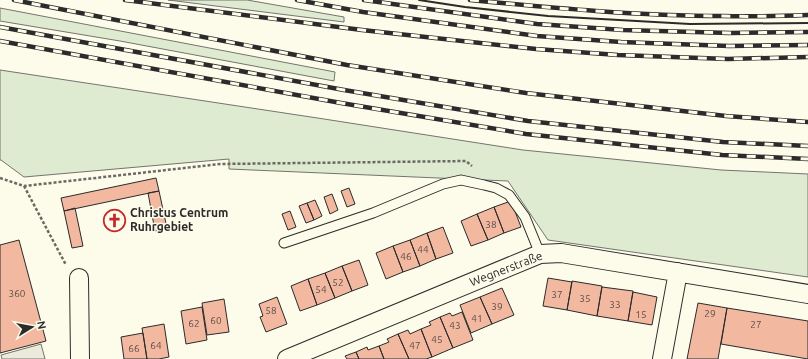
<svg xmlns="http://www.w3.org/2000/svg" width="808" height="359" font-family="Ubuntu,sans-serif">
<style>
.green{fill:#deebd1;stroke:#74746e}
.parking{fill:#eceadb;stroke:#74746e}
.building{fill:#f2b8a0;stroke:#2b2b2b}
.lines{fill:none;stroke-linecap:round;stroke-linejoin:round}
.service-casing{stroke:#2b2b2b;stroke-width:11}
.minor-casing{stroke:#2b2b2b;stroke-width:20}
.path{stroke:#6a6964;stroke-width:2.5;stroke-dasharray:3 2;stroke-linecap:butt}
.service{stroke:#fdfbea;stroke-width:9}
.minor{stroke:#fdfbea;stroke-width:18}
.rail-casing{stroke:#2b2b2b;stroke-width:4.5}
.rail{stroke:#fdfbea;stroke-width:3;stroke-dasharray:9;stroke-linecap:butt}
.wall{stroke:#2b2b2b;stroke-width:2}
.labels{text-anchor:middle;stroke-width:3;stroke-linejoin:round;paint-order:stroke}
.number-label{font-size:10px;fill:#5d4e48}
.poi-label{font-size:12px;font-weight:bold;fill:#2b2b2b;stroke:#fdfbea;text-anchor:start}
.street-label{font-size:12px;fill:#2b2b2b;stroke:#fdfbea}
</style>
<rect width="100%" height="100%" fill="#fdfbea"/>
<path class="green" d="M168,0H247L344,17V22Z
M0,8L335,72L334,81L120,41L0,21Z
M0,70L324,119L523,150L721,170L808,174V277L548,240L508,181L229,169V159L24,177L1,160H0Z"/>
<path class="parking" d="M41,344L45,359H2L1,355Z"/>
<path class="building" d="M156,178L159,191L64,211L61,198Z
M349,188L355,204L347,207L341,191Z
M159,191L167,228L155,231L148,193Z
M332,194L338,210L330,214L324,197Z
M315,200L322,216L314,220L307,203Z
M511,201L521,227L504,233L494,207Z
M307,203L314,220L306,223L299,206Z
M494,207L504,233L488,240L477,214Z
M75,208L83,246L72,248L64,211Z
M290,211L296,227L288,230L282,214Z
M477,214L488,240L471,246L461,221Z
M443,227L453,253L436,259L427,233Z
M427,233L436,259L420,266L410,240Z
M19,240L46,341L0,353V245Z
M410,240L420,266L403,272L393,246Z
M393,246L403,272L386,279L376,253Z
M359,260L368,285L352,291L342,266Z
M342,266L352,291L335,298L325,273Z
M325,273L335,298L317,305L308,279Z
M548,278L572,282L567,310L543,306Z
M308,279L317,305L300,311L291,286Z
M572,281L602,286L597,316L567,310Z
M602,287L633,291L628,321L597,316Z
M502,288L514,315L492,324L480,297Z
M633,292L657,297L652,325L628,321Z
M277,297L287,324L266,332L260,317L263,316L259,304Z
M480,297L492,324L471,333L460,305Z
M224,299L229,332L207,335L202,303Z
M698,303L727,308L718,359H687Z
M202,307L207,340L186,344L181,311Z
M727,308L808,321V359L721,344Z
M462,312L473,340L453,348L440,317L450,313L452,316Z
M440,317L453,348L432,357L421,329L431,325L429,322Z
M164,324L169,357L159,359H147L142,328Z
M421,329L432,357L426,359H409L398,334L408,330L410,334Z
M143,333L147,359H124L121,337Z
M398,334L409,359H384L379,346L389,342L387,339Z
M379,346L384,359H359L356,352L367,347L368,350Z
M356,352L359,359H347L345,356Z"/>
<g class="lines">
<defs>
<path id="service" d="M284,243L373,213L443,184L461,180L484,185L496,188L509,195L525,217L540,254"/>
<path id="minor" d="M79,278L80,359
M287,359L540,254L561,253L808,294
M662,359L678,272"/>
</defs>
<use href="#service" class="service-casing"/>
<use href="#minor" class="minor-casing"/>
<path class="path" d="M0,178L24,186L220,164L466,161L472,166
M24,186L66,265"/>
<use href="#service" class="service"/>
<use href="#minor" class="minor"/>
<defs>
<path id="rail" d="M14,0L347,65L526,93L726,116L808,122
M125,0L362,30L536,49L618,55L728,59L808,57
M297,0L363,12L537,36L621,42L729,46L808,45
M364,0L537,24L623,30L730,33L808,32
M470,0C554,8 638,16 723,16C751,17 780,16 808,15
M0,27L344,90L528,121L723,142L808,146
M0,41L341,103L526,134L722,155L808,159"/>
</defs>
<use href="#rail" class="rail-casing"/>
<use href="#rail" class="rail"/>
<path class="wall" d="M419,0L465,7L548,16L690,24L808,23"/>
</g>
<defs>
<symbol id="church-ring" viewBox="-11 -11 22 22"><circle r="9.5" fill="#fdfbea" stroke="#c62828" stroke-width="1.5"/><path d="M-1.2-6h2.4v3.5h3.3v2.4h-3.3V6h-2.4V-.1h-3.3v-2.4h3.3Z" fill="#c62828"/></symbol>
</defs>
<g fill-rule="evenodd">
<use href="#church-ring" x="102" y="208" width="25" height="25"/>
</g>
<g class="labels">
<g class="number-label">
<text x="491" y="228">38</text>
<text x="423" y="253">44</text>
<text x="406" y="260">46</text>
<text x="338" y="286">52</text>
<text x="321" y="293">54</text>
<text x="17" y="297">360</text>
<text x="557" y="298">37</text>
<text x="585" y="302">35</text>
<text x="615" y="308">33</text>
<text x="497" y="310">39</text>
<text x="271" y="314">58</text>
<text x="710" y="317">29</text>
<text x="641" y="318">15</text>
<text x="477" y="322">41</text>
<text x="216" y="324">60</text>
<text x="194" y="327">62</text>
<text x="756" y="328">27</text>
<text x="455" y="329">43</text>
<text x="437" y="343">45</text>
<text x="156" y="349">64</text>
<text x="415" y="349">47</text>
<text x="134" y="352">66</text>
</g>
<g class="poi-label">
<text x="130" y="217">Christus Centrum<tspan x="130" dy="14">Ruhrgebiet</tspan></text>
</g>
<g class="street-label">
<text transform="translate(506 269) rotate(-21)" y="4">Wegnerstraße</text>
</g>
</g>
<g transform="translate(32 327) rotate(79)" stroke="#fdfbea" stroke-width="3" paint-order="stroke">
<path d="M0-3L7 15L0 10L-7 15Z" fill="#2b2b2b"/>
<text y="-6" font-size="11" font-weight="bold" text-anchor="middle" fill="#2b2b2b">N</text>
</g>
</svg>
